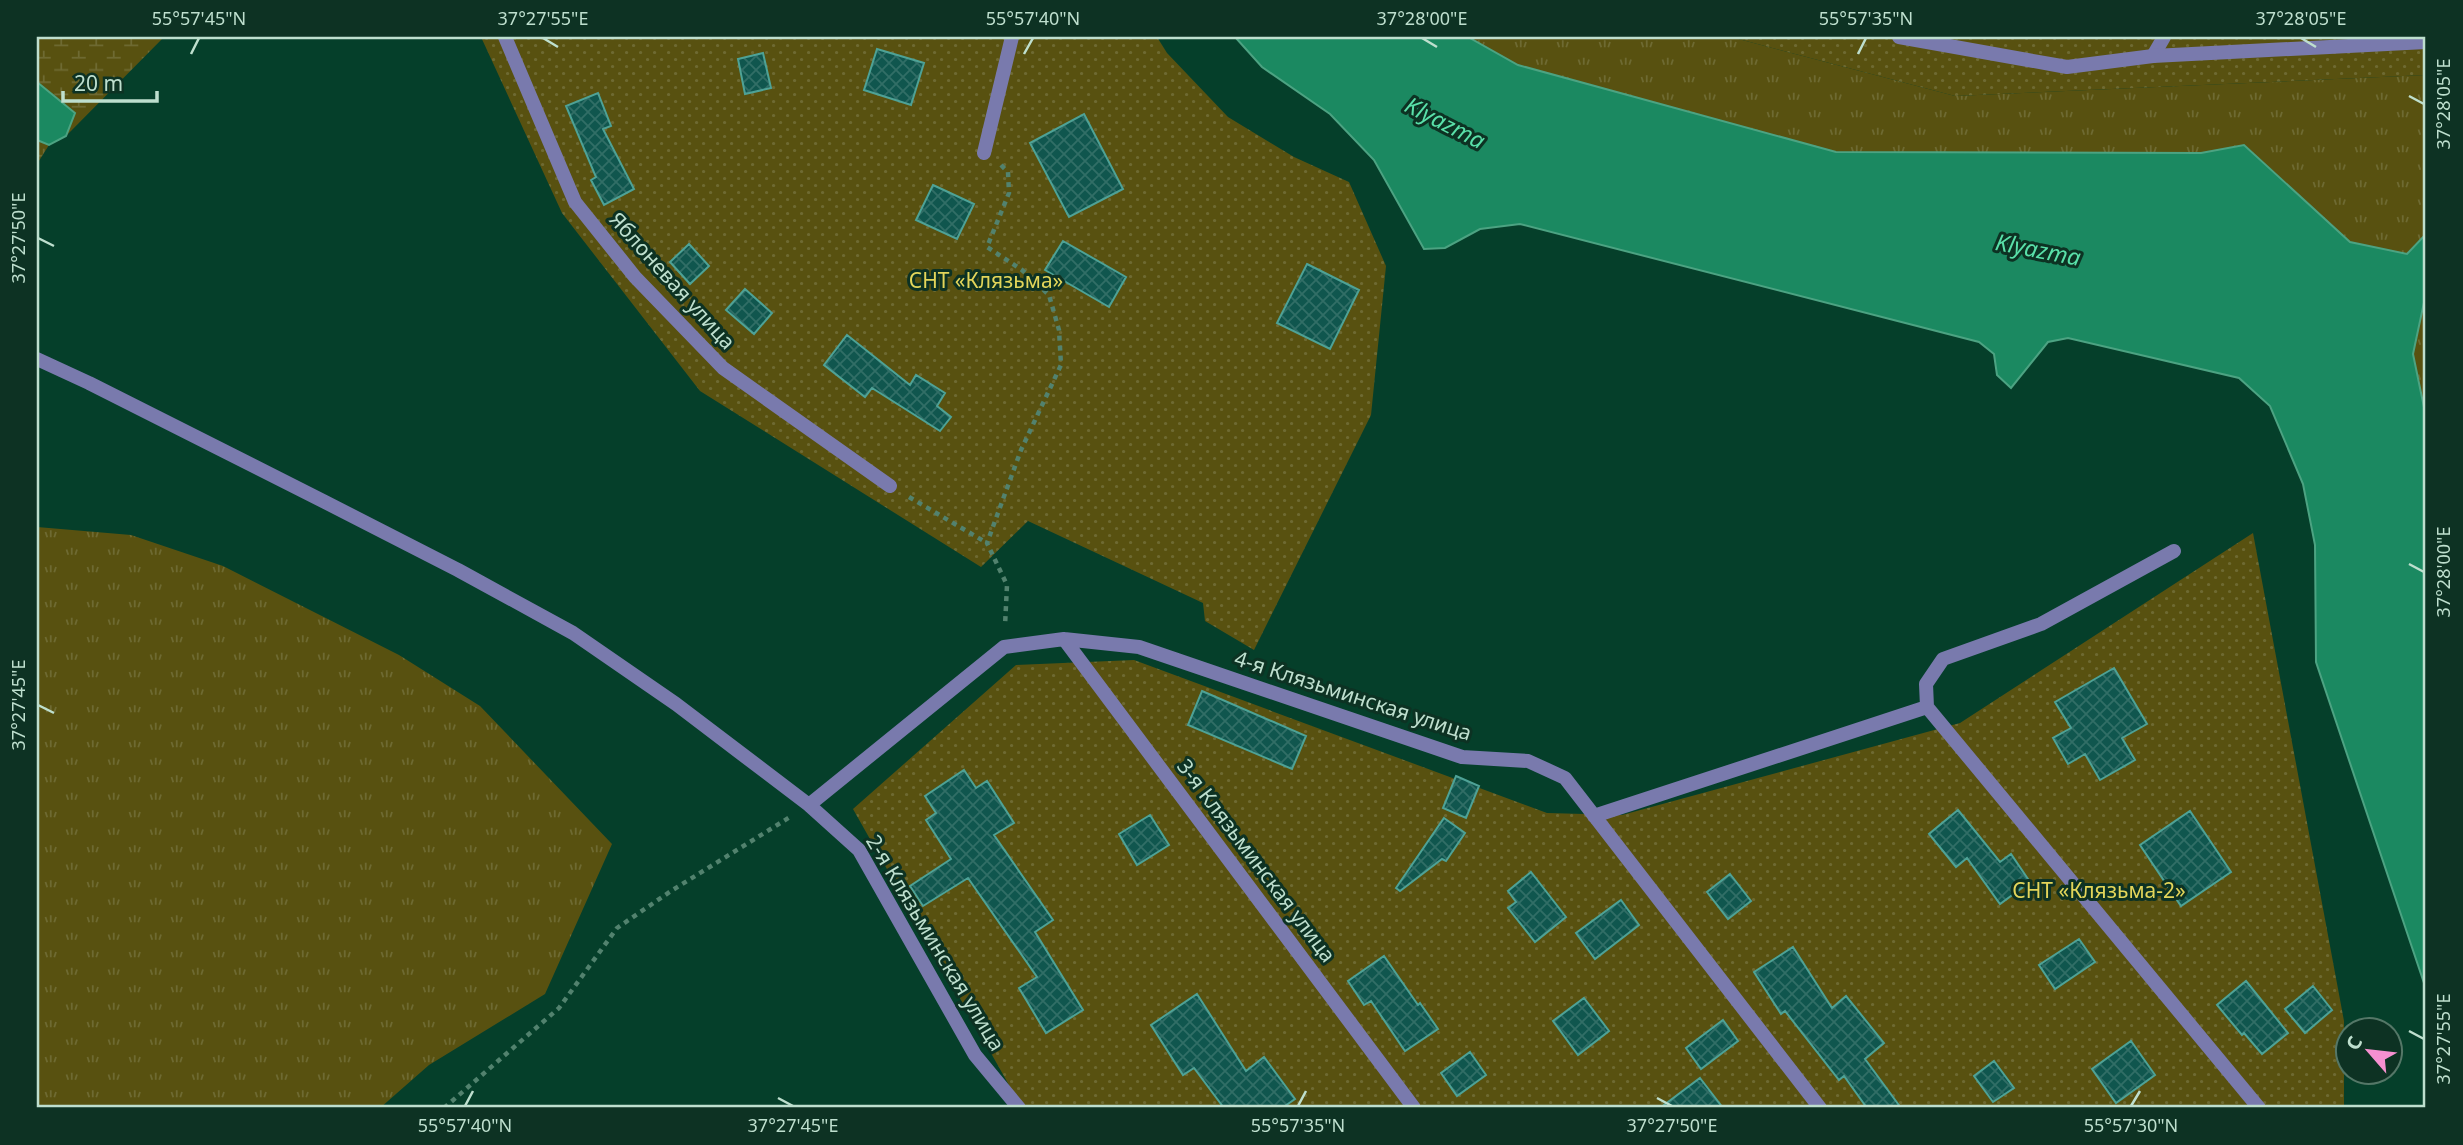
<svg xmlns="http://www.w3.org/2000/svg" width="2463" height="1145" font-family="'Noto Sans',sans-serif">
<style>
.grass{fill:url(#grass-tufts)}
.wetland{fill:url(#wetland-marsh)}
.garden{fill:url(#garden-dots)}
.water{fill:#1b8961;stroke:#4ca382;stroke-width:2}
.building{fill:url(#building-cross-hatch);stroke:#4ea296;stroke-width:2}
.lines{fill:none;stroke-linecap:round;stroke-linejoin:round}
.path{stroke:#52826e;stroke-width:4.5;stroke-dasharray:5 5;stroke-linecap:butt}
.service{stroke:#797aad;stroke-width:14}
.minor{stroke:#797aad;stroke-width:14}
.ticks{fill:none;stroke:#bedfce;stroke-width:2.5}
.labels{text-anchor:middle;stroke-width:6;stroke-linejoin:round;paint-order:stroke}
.street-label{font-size:21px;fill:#bedfce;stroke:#0d3223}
.park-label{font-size:21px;fill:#e3d55a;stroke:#0d3223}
.water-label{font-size:23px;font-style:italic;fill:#59e0a9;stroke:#0d3223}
.neatline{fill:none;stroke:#bedfce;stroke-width:2.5}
.ticks-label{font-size:18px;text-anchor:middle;fill:#bedfce}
</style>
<defs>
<pattern id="grass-tufts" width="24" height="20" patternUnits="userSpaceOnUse" patternTransform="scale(1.75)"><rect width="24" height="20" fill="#585110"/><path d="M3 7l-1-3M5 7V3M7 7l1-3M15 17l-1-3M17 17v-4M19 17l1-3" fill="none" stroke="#6e6a32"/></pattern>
<pattern id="wetland-marsh" width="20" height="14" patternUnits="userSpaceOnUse" patternTransform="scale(1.75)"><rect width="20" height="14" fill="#585110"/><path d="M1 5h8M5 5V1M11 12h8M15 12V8" fill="none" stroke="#6e6a32"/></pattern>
<pattern id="garden-dots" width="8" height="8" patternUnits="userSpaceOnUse" patternTransform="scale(1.75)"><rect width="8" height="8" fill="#585110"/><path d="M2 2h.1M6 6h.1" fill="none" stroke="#6e6a32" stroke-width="1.8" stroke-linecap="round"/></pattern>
<pattern id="building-cross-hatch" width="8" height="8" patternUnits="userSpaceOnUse" patternTransform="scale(1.75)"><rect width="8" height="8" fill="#10564e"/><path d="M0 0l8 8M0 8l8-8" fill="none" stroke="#316e66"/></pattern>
</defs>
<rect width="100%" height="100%" fill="#053f2a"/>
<path class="grass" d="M1468,37H1731L1955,96L2426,75V234L2407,254L2350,242L2244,145L2201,153L1836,152L1518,65Z
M2426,293V417L2413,354Z
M37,527L131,535L223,566L399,655L480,706L612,844L545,994L429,1065L380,1108H37Z"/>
<path class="wetland" d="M37,37H164L66,136L49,145L37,164Z"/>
<path class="garden" d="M481,37H1157L1167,53L1228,117L1294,157L1349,182L1386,266L1371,415L1254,650L1205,621L1203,603L1028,521L981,567L700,391L562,213Z
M1731,37H2426V75L1955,96Z
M2253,533L2344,1021V1108H1022L853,809L1016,665L1134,660L1547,813L1622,815L1960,723Z"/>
<path class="water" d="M1235,37H1468L1518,65L1836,152L2201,153L2244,145L2350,242L2407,254L2426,234V293L2413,354L2426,417V989L2316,662L2315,545L2303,484L2270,406L2239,378L2068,338L2048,342L2011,388L1997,375L1994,354L1979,342L1520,224L1480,229L1445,248L1424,249L1374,160L1330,114L1262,67Z
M37,82L75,113L66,136L49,145L37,140Z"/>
<path class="building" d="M877,49L924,63L911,105L864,90Z
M763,53L771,88L745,94L738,59Z
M598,93L611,126L603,129L634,189L604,205L591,180L596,177L566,106Z
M1084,114L1123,189L1069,217L1030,143Z
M933,185L974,204L957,239L916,220Z
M1063,241L1126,277L1109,307L1045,270Z
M689,244L709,266L690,284L670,262Z
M1307,264L1359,290L1330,349L1277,323Z
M745,289L772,313L754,334L726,310Z
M847,335L910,385L916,375L945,393L937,406L951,417L940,431L872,388L865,397L824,365Z
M2114,668L2147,724L2122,738L2135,760L2100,780L2085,754L2068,764L2053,738L2071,728L2055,702Z
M1202,691L1306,736L1292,769L1188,725Z
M964,770L976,788L987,781L1014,823L994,835L1053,920L1035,932L1083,1010L1046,1033L1019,988L1037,977L968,878L923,906L910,886L951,859L926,820L936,813L925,796Z
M1456,776L1479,786L1466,818L1443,808Z
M1958,810L2000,862L2011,854L2030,882L2000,904L1967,858L1956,867L1929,834Z
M2190,811L2231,872L2181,906L2140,845Z
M1150,815L1169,845L1137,865L1119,834Z
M1444,818L1465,833L1446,861L1442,859L1400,891L1396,888Z
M1531,872L1566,917L1535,942L1508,908L1516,902L1508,891Z
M1730,874L1751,901L1728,919L1707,892Z
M1621,900L1639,925L1595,959L1576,933Z
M2079,939L2095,962L2055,989L2039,965Z
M1793,947L1832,1008L1846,996L1884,1043L1865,1059L1901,1108H1867L1844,1076L1839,1080L1785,1011L1781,1014L1754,972Z
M1384,956L1418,1005L1420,1003L1438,1029L1405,1051L1371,1001L1364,1005L1348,981Z
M2246,981L2288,1033L2262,1054L2244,1033L2242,1035L2217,1005Z
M2313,986L2332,1010L2305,1033L2285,1009Z
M1197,994L1246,1071L1264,1057L1295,1099L1282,1108H1224L1194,1068L1183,1075L1151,1025Z
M1584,998L1609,1031L1578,1055L1553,1021Z
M1723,1020L1738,1041L1701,1069L1686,1048Z
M2131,1041L2155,1075L2116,1103L2092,1069Z
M1470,1052L1486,1075L1457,1096L1441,1073Z
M1994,1061L2014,1088L1993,1102L1974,1076Z
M1700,1078L1723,1108H1660Z"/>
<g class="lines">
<path class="path" d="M1001,165L1008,172L1009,193L987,247L1022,270L1049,295L1059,330L1061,365L1021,450L987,543L1007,585L1005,626
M909,497L987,543
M444,1108L559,1008L617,928L671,891L790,817"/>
<path class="service" d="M505,37L575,202L635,277L723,368L890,486
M2153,56L2164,37
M984,153L1012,37
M37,359L89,383L325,502L458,570L573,633L676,704L809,805L859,850L975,1055L1019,1108
M1064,639L1414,1108
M1927,707L2259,1108
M1927,707L1926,684L1943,659L2041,624L2174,551
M809,805L1004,647L1064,639L1139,647L1462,757L1528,761L1565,778L1820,1108
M1594,816L1927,707"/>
<path class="minor" d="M1899,37L2067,67L2153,56L2426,42"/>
</g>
<path class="ticks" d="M543,38L558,47M1422,38L1437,47M2301,38L2316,47M191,54L199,38M1024,54L1033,38M1858,54L1866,38M2409,96L2424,104M38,238L54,246M2409,564L2424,572M38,705L54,713M2409,1031L2424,1039M778,1098L793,1106M1657,1098L1672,1106M465,1106L473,1091M1298,1106L1306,1091M2131,1106L2140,1091"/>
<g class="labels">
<g class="street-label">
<text transform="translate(672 281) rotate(48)" y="7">Яблоневая улица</text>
<text transform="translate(1353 696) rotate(18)" y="7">4-я Клязьминская улица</text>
<text transform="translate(1256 861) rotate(53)" y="7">3-я Клязьминская улица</text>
<text transform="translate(935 943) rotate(59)" y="7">2-я Клязьминская улица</text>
</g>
<g class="park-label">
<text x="986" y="288">СНТ «Клязьма»</text>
<text x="2099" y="898">СНТ «Клязьма-2»</text>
</g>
<g class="water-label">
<text transform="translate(1445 123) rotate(27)" y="8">Klyazma</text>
<text transform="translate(2038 250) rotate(11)" y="8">Klyazma</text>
</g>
</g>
<rect width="2463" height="1145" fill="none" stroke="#0d3223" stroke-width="77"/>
<g transform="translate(2369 1051) rotate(298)"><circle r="33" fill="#0d3223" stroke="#547767" stroke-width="2"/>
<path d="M0-5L12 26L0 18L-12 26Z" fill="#f690d0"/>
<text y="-10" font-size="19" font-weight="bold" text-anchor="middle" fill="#bedfce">С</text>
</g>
<path d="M63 91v10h94v-10" fill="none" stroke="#bedfce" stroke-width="3.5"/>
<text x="74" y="91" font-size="21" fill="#bedfce" stroke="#0d3223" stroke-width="5" paint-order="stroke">20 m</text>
<rect x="38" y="38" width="2386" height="1068" class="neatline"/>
<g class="ticks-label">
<text x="199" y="25">55°57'45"N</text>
<text x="543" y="25">37°27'55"E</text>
<text x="1033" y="25">55°57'40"N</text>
<text x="1422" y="25">37°28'00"E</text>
<text x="1866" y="25">55°57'35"N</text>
<text x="2301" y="25">37°28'05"E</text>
<text transform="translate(2444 104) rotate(-90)" y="6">37°28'05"E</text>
<text transform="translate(19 238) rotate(-90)" y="6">37°27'50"E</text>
<text transform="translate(2444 572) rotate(-90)" y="6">37°28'00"E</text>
<text transform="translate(19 705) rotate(-90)" y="6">37°27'45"E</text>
<text transform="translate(2444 1039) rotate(-90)" y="6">37°27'55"E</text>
<text x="465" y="1132">55°57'40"N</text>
<text x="793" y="1132">37°27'45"E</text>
<text x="1298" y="1132">55°57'35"N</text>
<text x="1672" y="1132">37°27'50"E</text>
<text x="2131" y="1132">55°57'30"N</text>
</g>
</svg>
